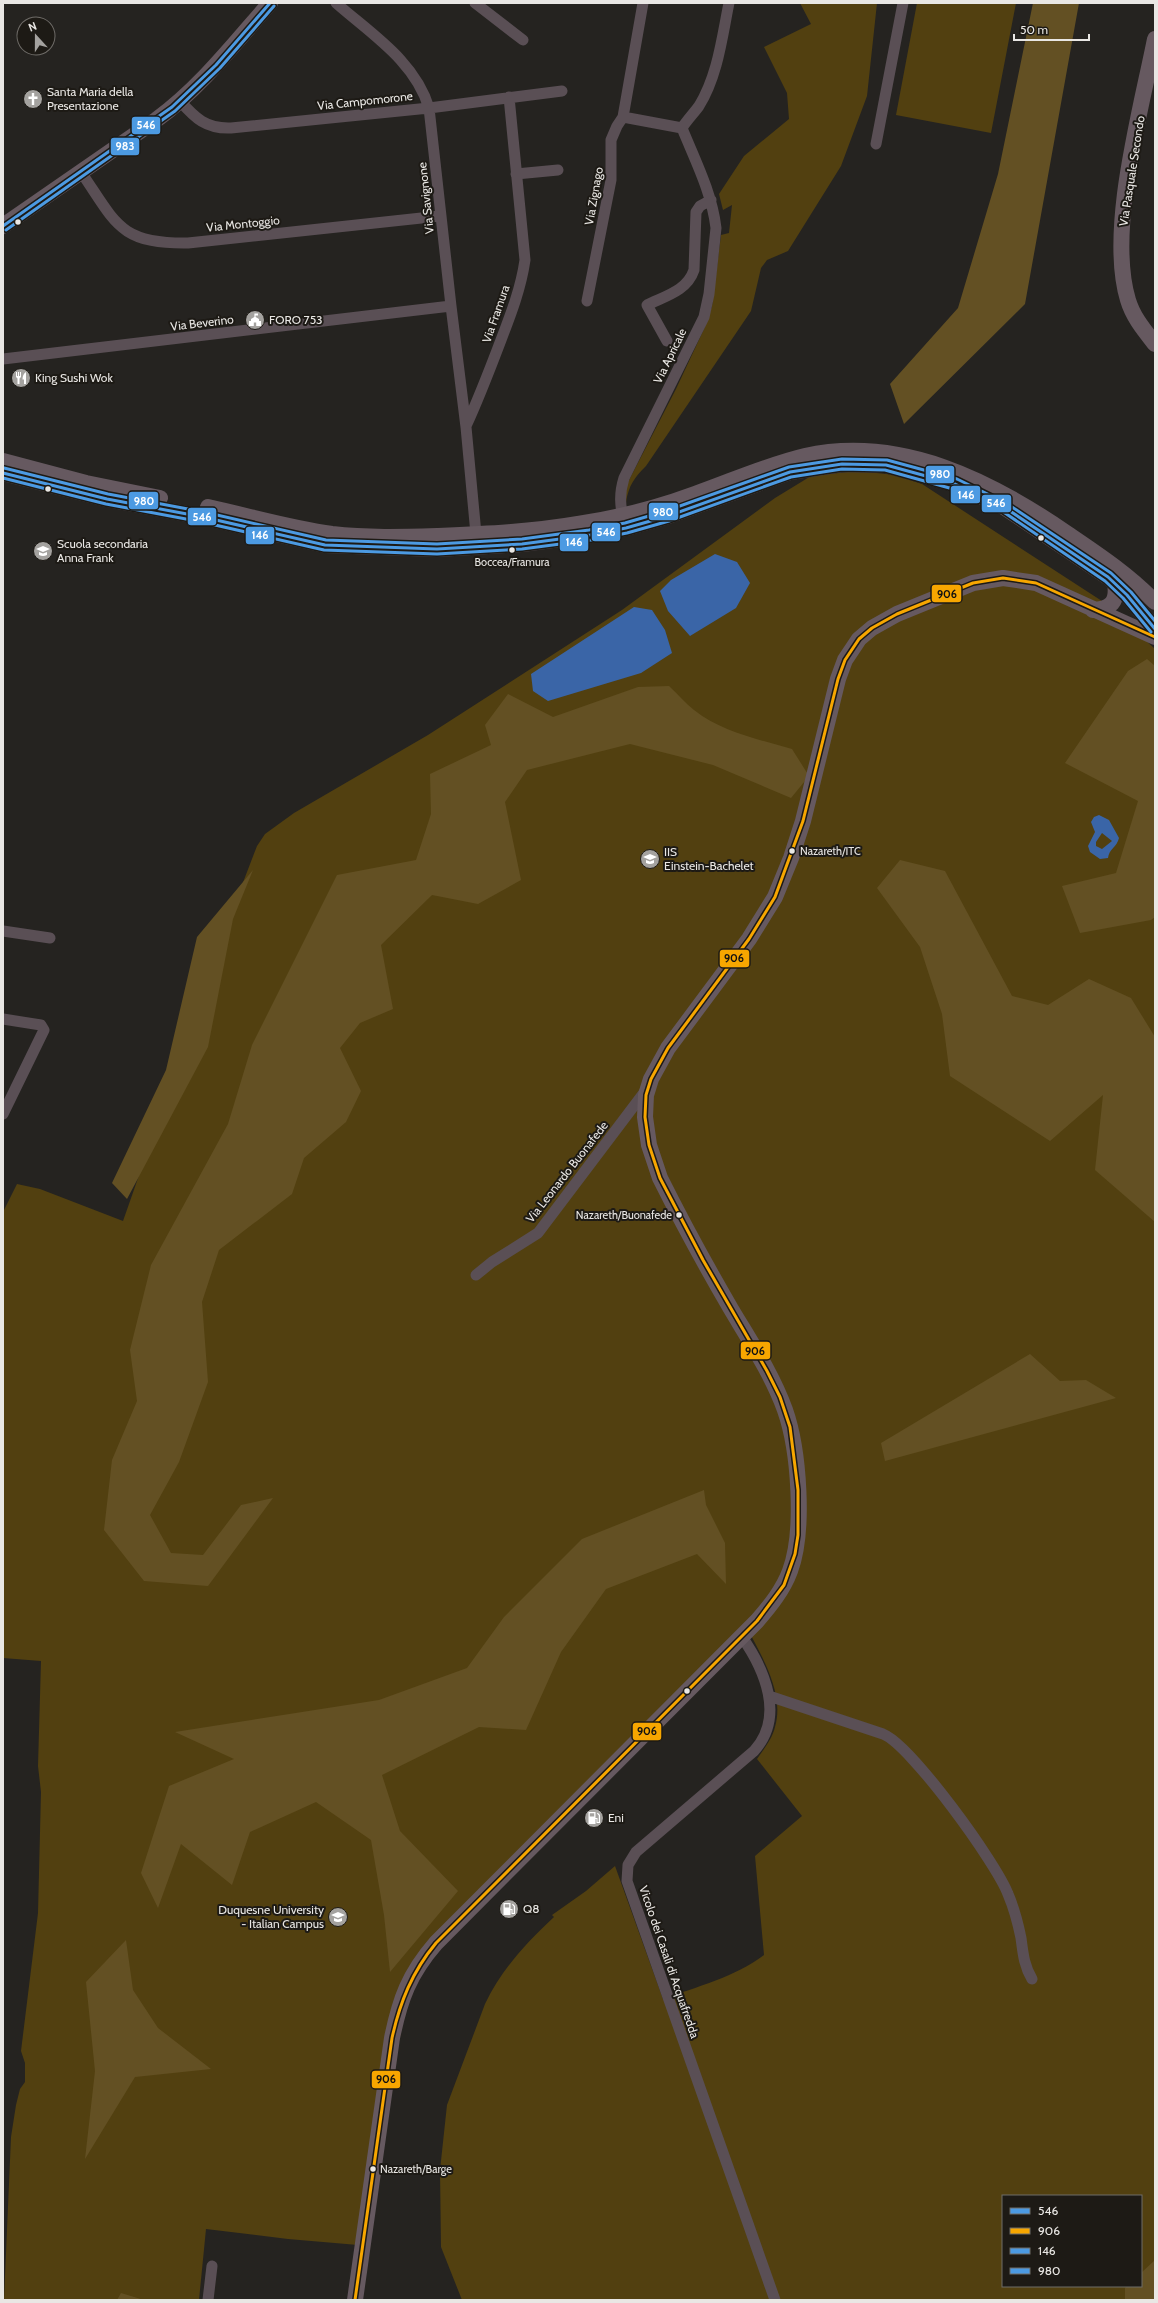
<svg xmlns="http://www.w3.org/2000/svg" width="1158" height="2303" font-family="Cabin,sans-serif">
<style>
.green{fill:#524010;fill-rule:evenodd}
.forest{fill:#635023}
.water{fill:#3a65a7;fill-rule:evenodd}
.lines{fill:none;stroke-linecap:round;stroke-linejoin:round}
.street{stroke:#5a4f55;stroke-width:11}
.secondary{stroke:#665960;stroke-width:16}
.bus-1-casing{stroke:#1d1a15;stroke-width:6}
.bus-2-casing{stroke:#1d1a15;stroke-width:6}
.bus-3-casing{stroke:#1d1a15;stroke-width:6}
.bus-4-casing{stroke:#1d1a15;stroke-width:6}
.bus-5-casing{stroke:#1d1a15;stroke-width:6}
.bus-1{stroke:#4c9ae2;stroke-width:3}
.bus-2{stroke:#f7a600;stroke-width:3}
.bus-3{stroke:#4c9ae2;stroke-width:3}
.bus-4{stroke:#4c9ae2;stroke-width:3}
.bus-5{stroke:#4c9ae2;stroke-width:3}
.bus-dot{fill:#e9e7e4;stroke:#1d1a15;stroke-width:1.5}
.labels{text-anchor:middle;stroke-width:4;stroke-linejoin:round;paint-order:stroke}
.bus-label{font-size:11px;fill:#e9e7e4;stroke:#1d1a15;text-anchor:start}
.poi-label{font-size:12px;fill:#e9e7e4;stroke:#1d1a15;text-anchor:start}
.street-label{font-size:12px;fill:#e9e7e4;stroke:#1d1a15}
.line-badge{stroke:#1d1a15;stroke-width:1.5}
.badge-label{font-size:11px;text-anchor:middle;font-weight:bold;fill:#fff}
.pale-badge-label{font-size:11px;text-anchor:middle;font-weight:bold;fill:#111}
</style>
<rect width="100%" height="100%" fill="#252320"/>
<path class="green" d="M800,3H877L867,96L841,166L788,251L767,260L761,268L751,311L646,466C634,478 629,485 626,502V486L676,389L704,329L712,306L721,235L729,233L732,205L723,210L719,194L744,156L789,119L787,93L764,47L811,24Z
M917,3H1016L991,133L896,115Z
M857,471L896,475L922,484L1105,603L1155,649V2300H462L441,2247L440,2170L447,2105L485,2004C502,1969 526,1943 554,1917L552,1915L586,1891L615,1866L663,1999C696,1987 735,1977 764,1955L755,1856L802,1816L757,1759C764,1749 772,1739 775,1727C785,1693 761,1655 746,1626L416,1957L358,2245L288,2239L206,2229L199,2300H4L11,2137L16,2105L20,2089L25,2082V2063L21,2051L38,1913L41,1792L38,1766L41,1661L3,1658V1212L17,1184L40,1189L123,1221L229,919L257,846L265,834L294,813L428,735L622,610L775,498L811,476ZM1003,2196H1141V2286H1003Z"/>
<path class="forest" d="M1033,3H1079L1025,304L904,424L890,384L958,308L998,174Z
M1147,659L1155,666V917L1151,920L1080,933L1062,886L1116,873L1138,801L1065,763L1128,671Z
M669,686C678,694 685,703 694,710C722,732 758,739 792,749L809,776L791,798L713,765L630,744L527,770L505,802L521,880L478,904L432,895L381,945L393,1009L360,1023L340,1048L361,1091L346,1122L304,1158L292,1194L219,1250L202,1302L208,1382L179,1462L150,1515L171,1553L203,1555L241,1505L273,1498L208,1586L144,1581L104,1530L112,1460L137,1401L130,1350L151,1265L228,1124L252,1045L337,875L416,860L431,814L430,774L491,745L485,725L508,694L553,717L638,687Z
M900,860L945,871L1012,996L1048,1005L1089,979L1131,998L1155,1037V1222L1095,1170L1103,1095L1050,1141L950,1076L942,1014L920,947L877,888Z
M253,870L233,919L208,1047L127,1199L112,1183L166,1070L197,937Z
M1030,1354L1060,1381L1086,1380L1116,1398L885,1461L881,1443Z
M704,1490L706,1505L725,1543L726,1584L697,1554L606,1589L561,1652L526,1730L479,1727L382,1775L400,1831L458,1891L390,1972L384,1915L371,1840L316,1802L250,1832L232,1885L181,1844L158,1908L141,1873L169,1786L234,1759L175,1732L379,1700L467,1668L504,1617L582,1539Z
M126,1940L133,1990L158,2028L211,2069L135,2077L85,2159L95,2071L86,1982Z
M1155,2260V2300H1125V2288L1127,2286H1141V2273Z
M121,2293L144,2300H117Z"/>
<path class="water" d="M715,554L737,562L750,583L736,608L690,636L668,611L660,591L671,580Z
M634,607L652,610L665,630L672,653L641,673L548,701L533,691L531,674Z
M1099,815L1109,820L1119,838C1117,847 1109,849 1108,858L1100,859L1090,852L1088,846L1095,832L1091,822L1094,817ZM1102,833L1112,841L1102,849L1096,846V842Z"/>
<g class="lines">
<path class="street" d="M336,3C371,34 415,61 429,108L451,306L466,427L476,534
M475,3L523,40
M180,101C195,118 206,129 231,128L429,108L562,91
M623,117L682,128
M682,128C687,120 694,113 699,106C718,75 722,37 729,3
M876,144L903,3
M81,172C116,223 119,244 188,243L440,216
M516,174L558,170
M587,301L611,180V140L617,126L623,117L643,3
M667,341L647,305C665,296 687,291 694,270L696,212L700,206L711,200
M3,359L451,306
M466,426C479,398 490,369 501,340C511,314 521,288 525,260L509,97
M624,522C620,506 619,494 624,478L704,317L709,294L716,228C712,193 695,160 682,128
M3,931L50,938
M3,1019L41,1025L44,1030L3,1114
M476,1275L492,1262L538,1233L646,1090
M742,1637C765,1670 785,1717 754,1751L636,1852L628,1865L627,1881L775,2300
M769,1696L883,1734C911,1745 997,1864 1008,1894C1014,1908 1018,1923 1021,1938C1023,1953 1024,1966 1032,1979
M208,2300L212,2266"/>
<path class="secondary" d="M1155,39C1141,110 1107,231 1128,300C1133,317 1144,330 1155,344
M3,226L156,120C200,88 234,44 270,3
M3,461L86,483L160,498
M3,473L107,499L203,517L325,545L437,549L522,544L590,535L626,528L668,516L790,472L842,464L886,465L955,484L1004,507L1108,577L1127,595L1155,629
M208,507C249,516 290,528 332,534C367,538 402,537 437,536C484,534 532,532 578,524C618,518 657,508 695,494C732,481 767,465 805,456C901,435 991,481 1068,534C1099,555 1129,575 1155,602
M1093,610C1111,609 1118,602 1115,583
M355,2300L392,2038C400,1999 409,1974 436,1943L757,1621C770,1606 783,1590 790,1571C805,1531 799,1450 785,1410C772,1374 750,1341 731,1309C706,1266 682,1222 660,1178L649,1145L645,1117L646,1095L651,1079L668,1048L749,939L775,897L791,858L803,821L838,679L845,660L859,639L872,628L897,614L973,583L1003,578L1036,583L1155,637"/>
<defs>
<path id="bus-1" d="M3,226L172,107L216,65L270,3
M3,473L107,499L203,517L325,545L437,549L522,544L590,535L626,528L668,516L790,472L842,464L886,465L955,484L1004,507L1108,577L1127,595L1155,629"/>
<path id="bus-2" d="M355,2300L392,2038C400,2002 412,1972 436,1943L757,1621L784,1585L795,1554L798,1535V1490L790,1427L780,1397L767,1371L703,1260L660,1178L649,1145L645,1117L646,1095L651,1079L668,1048L749,939L775,897L803,821L838,679L845,660L859,639L872,628L897,614L973,583L1003,578L1036,583L1155,637"/>
<path id="bus-3" d="M3,478L106,504L202,522L324,550L437,554L522,549L591,540L627,533L669,521L791,477L842,469L885,470L953,489L1002,511L1105,581L1123,598L1151,632"/>
<path id="bus-4" d="M4,468L108,494L204,512L326,540L437,544L522,539L589,530L625,523L666,511L789,467L842,459L887,460L957,479L1006,503L1111,573L1131,592L1155,621"/>
<path id="bus-5" d="M6,230L175,111L220,68L274,6"/>
</defs>
<use href="#bus-1" class="bus-1-casing"/>
<use href="#bus-2" class="bus-2-casing"/>
<use href="#bus-3" class="bus-3-casing"/>
<use href="#bus-4" class="bus-4-casing"/>
<use href="#bus-5" class="bus-5-casing"/>
<use href="#bus-1" class="bus-1"/>
<use href="#bus-2" class="bus-2"/>
<use href="#bus-3" class="bus-3"/>
<use href="#bus-4" class="bus-4"/>
<use href="#bus-5" class="bus-5"/>
</g>
<defs>
<symbol id="church-disc" viewBox="-11 -11 22 22"><circle r="9.5" fill="#a4a29f" stroke="#1d1a15"/><path d="M-1.2-6h2.4v3.5h3.3v2.4h-3.3V6h-2.4V-.1h-3.3v-2.4h3.3Z" fill="#fff"/></symbol>
<symbol id="civic-disc" viewBox="-11 -11 22 22"><circle r="9.5" fill="#a4a29f" stroke="#1d1a15"/><path d="M-.6-6.5H3V-4.5H.6V-3L4-1V1h2V6H-6V1h2V-1L-.6-3ZM-1.2 2.5V6h2.4V2.5Z" fill="#fff"/></symbol>
<symbol id="restaurant-disc" viewBox="-11 -11 22 22"><circle r="9.5" fill="#a4a29f" stroke="#1d1a15"/><path d="M-5-6h1v4h1v-4h1v4h1v-4h1v5L-1.5 .5V6h-2V.5L-5-1ZM5-6V6H3V1.5H1.5Q1.5-4 5-6Z" fill="#fff"/></symbol>
<symbol id="school-disc" viewBox="-11 -11 22 22"><circle r="9.5" fill="#a4a29f" stroke="#1d1a15"/><path d="M0-5L7-2L0 1L-7-2ZM-4 1L0 2.5L4 1V4Q0 6-4 4Z" fill="#fff"/></symbol>
<symbol id="fuel-disc" viewBox="-11 -11 22 22"><circle r="9.5" fill="#a4a29f" stroke="#1d1a15"/><path d="M-5.5-6h7V0h2V4h1.3V-2.5L3-4.5l.8-.8L6-3V5H2.5V1h-1V6h-7ZM-4.2-4.7v3.2H.2V-4.7Z" fill="#fff"/></symbol>
<symbol id="university-disc" viewBox="-11 -11 22 22"><circle r="9.5" fill="#a4a29f" stroke="#1d1a15"/><path d="M0-5L7-2L0 1L-7-2ZM-4 1L0 2.5L4 1V4Q0 6-4 4Z" fill="#fff"/></symbol>
</defs>
<g fill-rule="evenodd">
<use href="#church-disc" x="22" y="88" width="22" height="22"/>
<use href="#civic-disc" x="244" y="309" width="22" height="22"/>
<use href="#restaurant-disc" x="10" y="367" width="22" height="22"/>
<use href="#school-disc" x="32" y="540" width="22" height="22"/>
<use href="#school-disc" x="639" y="848" width="22" height="22"/>
<use href="#fuel-disc" x="583" y="1807" width="22" height="22"/>
<use href="#fuel-disc" x="498" y="1898" width="22" height="22"/>
<use href="#university-disc" x="327" y="1906" width="22" height="22"/>
</g>
<g class="bus-dot">
<circle cx="18" cy="222" r="3.5"/>
<circle cx="48" cy="489" r="3.5"/>
<circle cx="1041" cy="538" r="3.5"/>
<circle cx="512" cy="550" r="3.5"/>
<circle cx="792" cy="851" r="3.5"/>
<circle cx="679" cy="1215" r="3.5"/>
<circle cx="687" cy="1691" r="3.5"/>
<circle cx="373" cy="2169" r="3.5"/>
</g>
<g class="labels">
<g class="bus-label">
<text x="512" y="566" text-anchor="middle">Boccea/Framura</text>
<text x="800" y="855">Nazareth/ITC</text>
<text x="672" y="1219" text-anchor="end">Nazareth/Buonafede</text>
<text x="380" y="2173">Nazareth/Barge</text>
</g>
<g class="poi-label">
<text x="47" y="96">Santa Maria della<tspan x="47" dy="14">Presentazione</tspan></text>
<text x="269" y="324">FORO 753</text>
<text x="35" y="382">King Sushi Wok</text>
<text x="57" y="548">Scuola secondaria<tspan x="57" dy="14">Anna Frank</tspan></text>
<text x="664" y="856">IIS<tspan x="664" dy="14">Einstein-Bachelet</tspan></text>
<text x="608" y="1822">Eni</text>
<text x="523" y="1913">Q8</text>
<text x="324" y="1914" text-anchor="end">Duquesne University<tspan x="324" dy="14">- Italian Campus</tspan></text>
</g>
<g class="street-label">
<text transform="translate(365 101) rotate(-6)" y="4">Via Campomorone</text>
<text transform="translate(1132 171) rotate(-81)" y="4">Via Pasquale Secondo</text>
<text transform="translate(594 196) rotate(-80)" y="4">Via Zignago</text>
<text transform="translate(426 198) rotate(-96)" y="4">Via Savignone</text>
<text transform="translate(243 224) rotate(-6)" y="4">Via Montoggio</text>
<text transform="translate(496 314) rotate(-71)" y="4">Via Framura</text>
<text transform="translate(202 323) rotate(-7)" y="4">Via Beverino</text>
<text transform="translate(670 356) rotate(-64)" y="4">Via Apricale</text>
<text transform="translate(567 1172) rotate(-52)" y="4">Via Leonardo Buonafede</text>
<text transform="translate(669 1962) rotate(71)" y="4">Vicolo dei Casali di Acquafredda</text>
</g>
</g>
<g class="line-badge">
<rect x="131" y="116" width="30" height="19" rx="4" fill="#4c9ae2"/>
<rect x="110" y="137" width="30" height="19" rx="4" fill="#4c9ae2"/>
<rect x="925" y="465" width="30" height="19" rx="4" fill="#4c9ae2"/>
<rect x="950" y="485" width="31" height="19" rx="4" fill="#4c9ae2"/>
<rect x="128" y="491" width="31" height="19" rx="4" fill="#4c9ae2"/>
<rect x="981" y="494" width="31" height="19" rx="4" fill="#4c9ae2"/>
<rect x="648" y="502" width="31" height="19" rx="4" fill="#4c9ae2"/>
<rect x="187" y="507" width="30" height="19" rx="4" fill="#4c9ae2"/>
<rect x="591" y="522" width="30" height="20" rx="4" fill="#4c9ae2"/>
<rect x="245" y="526" width="30" height="19" rx="4" fill="#4c9ae2"/>
<rect x="559" y="533" width="30" height="19" rx="4" fill="#4c9ae2"/>
<rect x="931" y="584" width="31" height="19" rx="4" fill="#f7a600"/>
<rect x="719" y="949" width="31" height="19" rx="4" fill="#f7a600"/>
<rect x="740" y="1341" width="31" height="19" rx="4" fill="#f7a600"/>
<rect x="632" y="1722" width="30" height="19" rx="4" fill="#f7a600"/>
<rect x="371" y="2070" width="30" height="19" rx="4" fill="#f7a600"/>
</g>
<g class="badge-label">
<text x="146" y="129">546</text>
<text x="125" y="150">983</text>
<text x="940" y="478">980</text>
<text x="966" y="499">146</text>
<text x="144" y="505">980</text>
<text x="996" y="507">546</text>
<text x="663" y="516">980</text>
<text x="202" y="521">546</text>
<text x="606" y="536">546</text>
<text x="260" y="539">146</text>
<text x="574" y="546">146</text>
</g>
<g class="pale-badge-label">
<text x="947" y="598">906</text>
<text x="734" y="962">906</text>
<text x="755" y="1355">906</text>
<text x="647" y="1735">906</text>
<text x="386" y="2083">906</text>
</g>
<rect width="1158" height="2303" fill="none" stroke="#e9e7e4" stroke-width="8"/>
<rect x="1002" y="2195" width="140" height="92" fill="#1d1a15" stroke="#6f6c68"/>
<rect x="1010" y="2208" width="20" height="6" fill="#4c9ae2" stroke="#6f6c68"/>
<text x="1038" y="2215" font-size="12" fill="#e9e7e4">546</text>
<rect x="1010" y="2228" width="20" height="6" fill="#f7a600" stroke="#6f6c68"/>
<text x="1038" y="2235" font-size="12" fill="#e9e7e4">906</text>
<rect x="1010" y="2248" width="20" height="6" fill="#4c9ae2" stroke="#6f6c68"/>
<text x="1038" y="2255" font-size="12" fill="#e9e7e4">146</text>
<rect x="1010" y="2268" width="20" height="6" fill="#4c9ae2" stroke="#6f6c68"/>
<text x="1038" y="2275" font-size="12" fill="#e9e7e4">980</text>
<g transform="translate(36 36) rotate(339)"><circle r="19" fill="#1d1a15" stroke="#6f6c68"/>
<path d="M0-3L7 15L0 10L-7 15Z" fill="#a4a29f"/>
<text y="-6" font-size="11" font-weight="bold" text-anchor="middle" fill="#e9e7e4">N</text>
</g>
<path d="M1014 34v6h75v-6" fill="none" stroke="#e9e7e4" stroke-width="2"/>
<text x="1020" y="34" font-size="12" fill="#e9e7e4" stroke="#1d1a15" stroke-width="3" paint-order="stroke">50 m</text>
</svg>
